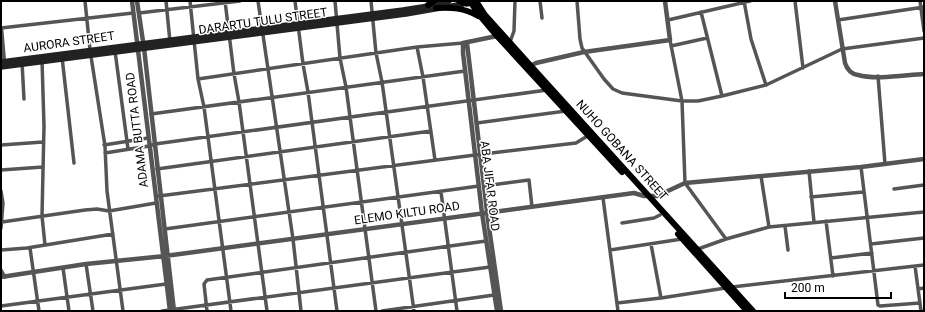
<svg xmlns="http://www.w3.org/2000/svg" width="925" height="312" font-family="Roboto,sans-serif">
<style>
.lines{fill:none;stroke-linecap:round;stroke-linejoin:round}
.minor{stroke:#555;stroke-width:3.5}
.tertiary{stroke:#555;stroke-width:4.5}
.secondary{stroke:#222;stroke-width:5.5}
.primary{stroke:#000;stroke-width:6}
.labels{text-anchor:middle;stroke-width:3;stroke-linejoin:round;paint-order:stroke}
.street-label{font-size:12px;fill:#000;stroke:#fff}
</style>
<rect width="100%" height="100%" fill="#fff"/>
<g class="lines">
<path class="minor" d="M85,1L90,50L105,146L107,191L123,311
M166,1L170,42
M190,1L198,79L204,107L231,311
M225,1L234,74L239,102L267,311
M258,1L293,239L301,311
M295,1L303,64L308,92L337,311
M335,1L340,58L346,87L376,311
M371,1L376,53L382,82L414,311
M540,1L542,18
M577,1L580,39L582,48L604,79L613,89L622,93L682,101H698L722,96L766,85L842,49L924,38
M744,1L751,39L766,85
M795,1L803,68
M920,1L924,31
M701,12L722,96
M139,13L240,1
M668,20L750,1
M838,20L924,7
M1,28L133,13
M670,40L682,101L685,183L726,239
M510,42L514,31L515,1
M671,46L707,38
M417,47L423,77L435,160
M115,51L128,149
M62,57L74,163
M42,60L44,126L42,216L45,245
M22,62L24,99
M878,76L885,164
M198,79L417,47L463,43
M151,114L465,71
M477,123L566,111
M1,145L43,142
M104,145L148,138
M105,153L149,146L155,144L547,90
M861,167L878,305L880,306L920,303
M157,169L431,131
M1,170L43,167
M809,171L814,222
M761,176L769,227
M484,186L529,180L532,207
M894,189L924,185
M1,191L3,203L1,228
M441,192L457,311
M159,196L475,155L576,143L589,135
M811,197L863,192
M603,198L618,311
M826,221L833,276
M2,222L85,210L97,209L109,211L156,203
M622,223L654,218L660,215
M785,226L788,250
M165,229L479,186
M651,244L661,298
M871,244L924,238
M30,248L39,311
M698,249L726,239L769,227L924,212
M1,250L27,248L113,234
M610,250L682,239
M831,258L872,253
M86,264L93,311
M915,266L921,311
M63,268L69,311
M1,270L5,277
M918,289L924,288
M617,303L661,298L732,287L924,265
M1,306L166,284
M162,311L490,267
M207,311L204,284L207,280L486,241
M382,311L494,295"/>
<path class="tertiary" d="M132,1L170,311
M137,1L144,48L174,311
M835,1L845,63C847,69 851,74 858,75C876,80 905,75 924,74
M1,28L4,62
M467,43L488,220L501,311
M528,67L536,63L584,52L670,40L665,1
M1,277L86,264L165,256L634,193L644,196H657L685,183L861,167L924,159
M497,311L482,213L463,53V43L497,36"/>
<path class="secondary" d="M1,62L403,10L441,4L449,1
M1,67L406,14L463,4"/>
<path class="primary" d="M459,1C464,4 468,5 474,1
M476,1L485,15L530,65L753,311
M471,3L481,17L497,36L622,172
M428,5L434,1
M436,8C452,7 464,8 478,16
M678,234L747,311"/>
</g>
<g class="labels">
<g class="street-label">
<text transform="translate(263 21) rotate(-8)" y="4">DARARTU TULU STREET</text>
<text transform="translate(69 42) rotate(-8)" y="4">AURORA STREET</text>
<text transform="translate(137 130) rotate(-97)" y="4">ADAMA BUTTA ROAD</text>
<text transform="translate(622 150) rotate(48)" y="4">NUHO GOBANA STREET</text>
<text transform="translate(490 186) rotate(83)" y="4">ABA JIFAR ROAD</text>
<text transform="translate(407 213) rotate(-8)" y="4">ELEMO KILTU ROAD</text>
</g>
</g>
<rect width="925" height="312" fill="none" stroke="#000000" stroke-width="4"/>
<path d="M785 292v6h106v-6" fill="none" stroke="#000000" stroke-width="2"/>
<text x="791" y="292" font-size="12" fill="#000000" stroke="#ffffff" stroke-width="3" paint-order="stroke">200 m</text>
</svg>
